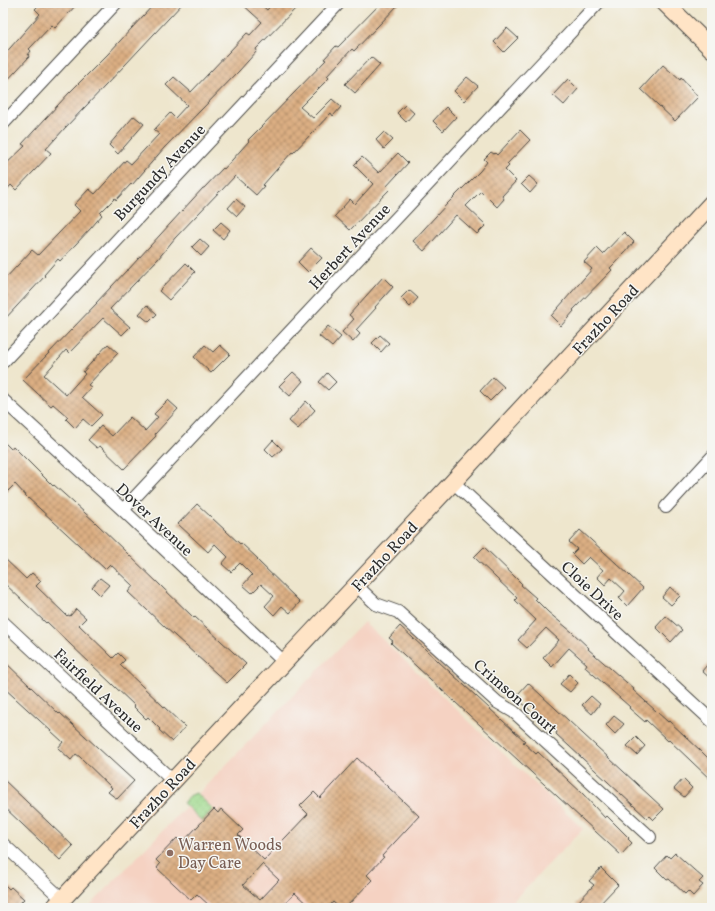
<svg xmlns="http://www.w3.org/2000/svg" width="715" height="911" font-family="Vollkorn,serif">
<style>
.built{fill:#f5d2c2}
.park{fill:url(#park-dots);stroke:#65825c}
.building{fill:url(#building-cross-hatch);fill-rule:evenodd}
.lines{fill:none;stroke-linecap:round;stroke-linejoin:round}
.street-casing{stroke:#484743;stroke-width:14}
.secondary-casing{stroke:#484743;stroke-width:19}
.street{stroke:#fff;stroke-width:12}
.secondary{stroke:#ffe4c6;stroke-width:17}
.education-dot{fill:#8d6e63;stroke:#f6f6f2;stroke-width:1.5}
.labels{text-anchor:middle;stroke-width:3;stroke-linejoin:round;paint-order:stroke}
.street-label{font-size:16px;fill:#2b2b2b;stroke:#f6f6f2}
.education-label{font-size:16px;fill:#785e54;stroke:#f6f6f2;text-anchor:start}
</style>
<defs>
<pattern id="park-dots" width="8" height="8" patternUnits="userSpaceOnUse"><rect width="8" height="8" fill="#9fd98c"/><path d="M2 2h.1M6 6h.1" fill="none" stroke="#89ba79" stroke-width="1.8" stroke-linecap="round"/></pattern>
<pattern id="building-cross-hatch" width="8" height="8" patternUnits="userSpaceOnUse"><rect width="8" height="8" fill="#dcaf83"/><path d="M0 0l8 8M0 8l8-8" fill="none" stroke="#b38f6b"/></pattern>
</defs>
<rect width="100%" height="100%" fill="#f6f6f2"/>
<filter id="ink" filterUnits="userSpaceOnUse"><feTurbulence type="fractalNoise" baseFrequency=".025" numOctaves="2"/><feDisplacementMap in="SourceGraphic" scale="8" xChannelSelector="R" yChannelSelector="G"/><feConvolveMatrix kernelMatrix="1 2 1 2 8 2 1 2 1" color-interpolation-filters="sRGB"/></filter>
<filter id="wash" filterUnits="userSpaceOnUse"><feTurbulence type="fractalNoise" baseFrequency=".012" numOctaves="4" result="noise"/><feDisplacementMap in="SourceGraphic" scale="16" xChannelSelector="R" yChannelSelector="G"/><feGaussianBlur stdDeviation="0.9" result="paint"/><feColorMatrix in="noise" values="0 0 0 0 0 0 0 0 0 0 0 0 0 0 0 0 0 1.4 0 .05"/><feComposite in="paint" operator="in"/></filter>
<g filter="url(#wash)">
<rect width="100%" height="100%" fill="#eee6cd"/>
<path class="built" d="M364,622L583,829L506,908H88Z"/>
<path class="park" d="M196,793L213,809L202,821L183,803L189,796Z"/>
<g id="blocks">
<path class="building" d="M41,3H78L55,28L52,25L29,49L31,51L28,55L29,57L3,85V56L40,14L35,9Z
M155,3H183L125,65L65,128L46,149L51,153L16,190L11,185L3,194V167L25,146L22,144L69,93L108,54Z
M241,3H259L267,10L273,3H301L256,49L257,51L239,71L164,148L132,185L131,184L116,200L115,198L100,213L102,215L91,228L60,261L58,259L44,275L45,276L3,321V281L32,250L38,255L80,211L74,205L89,189L95,194L126,160L131,164L159,134L154,130L170,113L175,118L187,105L166,85L174,77L191,92L247,33L250,35L262,22Z
M381,3H400L354,51L352,49L327,76L329,78L300,107L313,118L332,99L341,107L333,116L331,113L293,153L292,152L263,185L264,186L256,195L235,176L221,191H220L175,238L158,259L110,309L130,327L122,335L103,318L69,353L66,350L44,375L66,395L85,374L83,372L108,344L118,353L88,385L91,387L82,397L102,415L91,426L83,419L75,428L66,419L68,417L53,404L51,406L23,380L97,303H96L127,270H128L203,188H204L223,168L224,169L249,141L248,140L261,127L326,60L324,59L336,46L338,47Z
M507,28L518,38L504,52L494,42Z
M371,57L380,65L355,93L345,84Z
M663,65L680,80L681,78L698,97L675,121L641,89Z
M467,77L478,86L464,101L454,91Z
M568,79L578,89L564,105L553,95Z
M405,105L414,113L406,122L397,113Z
M446,107L456,117L443,131L433,121Z
M134,116L144,124L118,154L109,145Z
M520,130L530,140L507,164L509,166L505,170L516,181L502,196L504,199L497,207L481,191L466,206L486,225L477,234L456,215L424,251L413,241L447,204L480,171L487,162L484,159L491,152L494,154L495,153L497,155Z
M384,132L393,140L384,149L376,140Z
M398,153L408,163L386,187L389,190L350,230L335,216L350,199L355,204L373,184L354,165L362,157L379,173Z
M529,176L538,184L530,193L521,184Z
M236,199L245,207L237,216L228,208Z
M221,222L230,230L223,239L213,230Z
M624,232L634,242L614,264L610,268L612,270L573,310L574,311L561,326L551,316L592,269L584,262L597,248L603,254Z
M200,239L209,247L201,256L192,247Z
M311,248L322,258L308,272L298,262Z
M186,263L195,272L169,300L159,291Z
M383,277L393,287L375,307L376,308L356,330L360,334L353,342L342,332L354,319L349,315Z
M409,290L418,298L410,307L401,298Z
M147,305L157,314L149,322L139,314Z
M328,326L341,337L332,347L319,336Z
M380,335L389,343L381,352L372,343Z
M205,345L213,352L220,345L230,354L211,373L194,357Z
M293,372L303,381L290,396L279,386Z
M327,373L336,382L328,390L319,382Z
M493,377L504,387L490,401L480,391Z
M168,400L178,409L155,434L156,436L124,469L100,446L97,448L88,440L101,426L112,436L130,417L145,431L158,417L154,414Z
M306,401L315,410L298,429L289,421Z
M273,440L282,449L273,457L265,449Z
M3,441L11,449L13,446L53,486L54,485L95,522L194,618L195,617L246,664L227,683L165,627L128,592L133,586L110,564L105,569L27,497L15,484L3,496Z
M197,504L240,544L241,543L258,559L257,560L300,602L290,613L282,606L274,615L265,606L274,596L261,584L252,593L243,585L252,575L240,563L231,572L222,564L228,557L215,544L208,552L178,524Z
M580,530L603,551L643,588L627,606L619,598L625,591L611,578L605,585L597,577L603,570L589,557L582,564L572,554L577,549L569,542Z
M484,547L515,577L522,584L521,585L536,598L535,599L548,612L572,632L589,648L588,649L634,689L633,690L668,722L669,721L701,751L712,762V781L669,740L668,741L646,720L645,722L629,708L630,707L585,667L587,664L569,648L552,667L543,658L559,640L546,628L527,648L518,640L536,620L515,600L517,598L474,557Z
M3,557L26,579L32,573L41,581L36,586L67,616L68,615L70,616L76,609L86,618L79,625L113,658L118,653L125,660L120,665L185,727L172,742L159,730L160,729L148,717L146,719L134,707L135,706L47,622L46,623L3,582Z
M100,578L109,585L100,595L92,587Z
M670,587L680,596L671,605L662,597Z
M666,616L682,630L671,642L656,627Z
M400,626L502,720L525,741L523,742L536,754L538,752L583,794L605,818L607,816L629,838L628,839L632,843L621,855L391,643L393,641L389,638Z
M712,659V680L702,671Z
M3,660L59,714L60,713L134,781L117,799L108,792L112,788L80,757L76,754L71,760L58,748L63,742L3,687Z
M569,674L578,683L570,692L560,684Z
M528,683L664,809L653,820L649,816L647,818L556,734L557,732L545,720L543,722L520,701L522,699L518,694Z
M591,696L600,704L592,714L582,705Z
M614,716L624,724L615,734L606,725Z
M636,737L645,746L637,755L627,746Z
M357,758L419,816L382,856L384,857L367,875L372,880L345,908H340L333,902L328,908H311L295,893L281,908H212L197,894L191,900L157,868L160,864L156,860L177,838L182,843L214,809L218,813L221,809L243,830L238,835L264,860L308,814L300,806L314,792L320,798ZM262,864L279,880L260,900L243,885Z
M3,779L73,846L60,860L3,806Z
M683,779L692,788L684,797L674,789Z
M675,853L703,878L699,882L703,885L693,896L688,891L685,894L669,879L667,880L655,868L667,855L670,858Z
M601,868L618,885L596,908H580L576,904L594,885L589,881Z
M3,883L9,889L11,887L24,899L15,908H3Z"/>
</g>
</g>
<g filter="url(#ink)">
<use href="#blocks" fill-opacity="0" stroke="#484743" stroke-width="1"/>
<g class="lines">
<defs>
<path id="street" d="M3,124L116,3
M3,362L339,3
M3,400L123,510L284,662
M453,482L712,721
M666,507L712,457
M123,510L598,3
M357,586L376,604L398,612L497,702L514,712L650,837
M3,622L173,781
M3,844L62,899"/>
<path id="secondary" d="M665,3L712,49
M54,908L453,482L712,203"/>
</defs>
<use href="#street" class="street-casing"/>
<use href="#secondary" class="secondary-casing"/>
<use href="#street" class="street"/>
<use href="#secondary" class="secondary"/>
</g>
</g>
<circle class="education-dot" cx="170" cy="853" r="4"/>
<g class="labels">
<g class="street-label">
<text transform="translate(159 172) rotate(-47)" y="6">Burgundy Avenue</text>
<text transform="translate(349 246) rotate(-47)" y="6">Herbert Avenue</text>
<text transform="translate(605 319) rotate(-47)" y="6">Frazho Road</text>
<text transform="translate(155 519) rotate(43)" y="6">Dover Avenue</text>
<text transform="translate(384 556) rotate(-47)" y="6">Frazho Road</text>
<text transform="translate(593 590) rotate(43)" y="6">Cloie Drive</text>
<text transform="translate(99 690) rotate(43)" y="6">Fairfield Avenue</text>
<text transform="translate(516 696) rotate(41)" y="6">Crimson Court</text>
<text transform="translate(162 793) rotate(-47)" y="6">Frazho Road</text>
</g>
<g class="education-label">
<text x="178" y="850">Warren Woods<tspan x="178" dy="18">Day Care</tspan></text>
</g>
</g>
<rect width="715" height="911" fill="none" stroke="#f6f6f2" stroke-width="16"/>
</svg>
